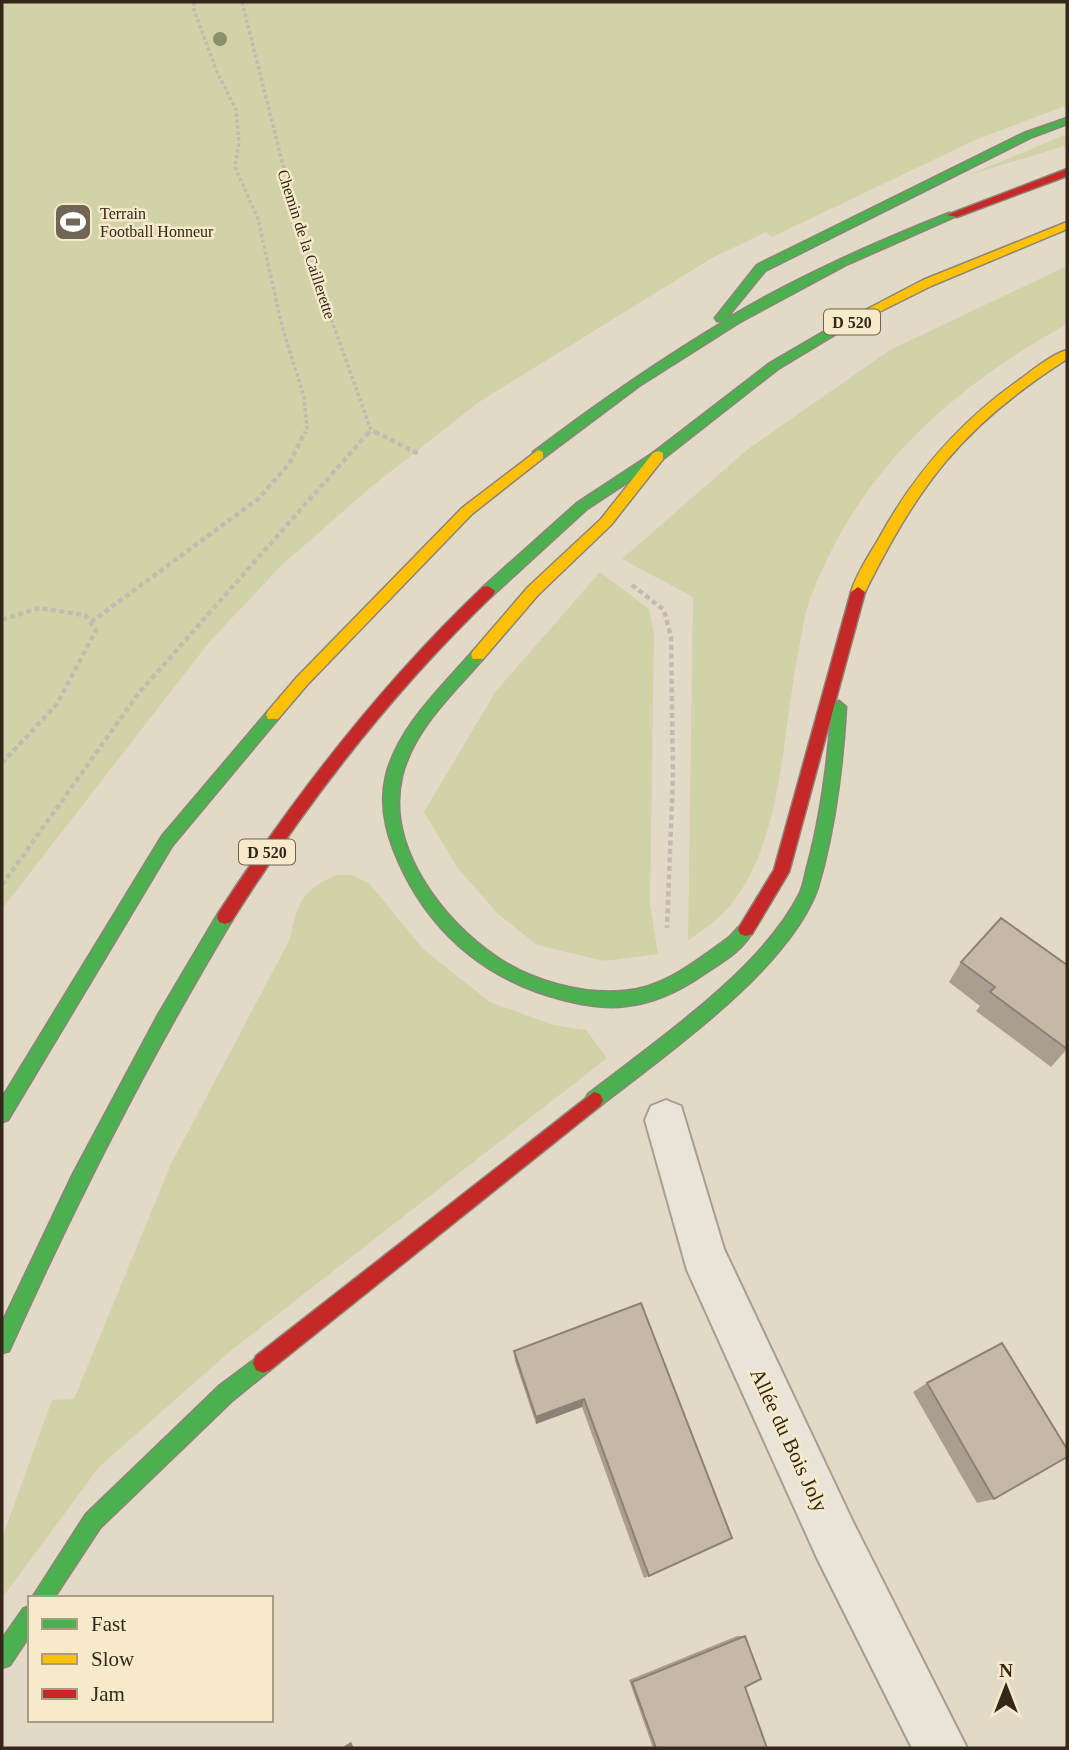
<svg xmlns="http://www.w3.org/2000/svg" width="1069" height="1750" font-family="Georgia,serif">
<style>
.green{fill:#d1d2a8}
.lines{fill:none;stroke-linecap:round;stroke-linejoin:round}
.street-casing{stroke:#a69f91;stroke-width:4}
.fast-casing{stroke:#8c8477;stroke-width:3}
.slow-casing{stroke:#8c8477;stroke-width:3}
.jam-casing{stroke:#8c8477;stroke-width:3}
.path-far1{stroke:#c2bbb0;stroke-width:3.5;stroke-dasharray:3.5 2.5;stroke-linecap:butt}
.path{stroke:#c2bbb0;stroke-width:4.5;stroke-dasharray:5 3.5;stroke-linecap:butt}
.street{fill:#eae4d8;fill-rule:evenodd}
.fast{fill:#4caf50;fill-rule:evenodd}
.slow{fill:#ffc107;fill-rule:evenodd}
.jam{fill:#c62828;fill-rule:evenodd}
.tree{fill:#8b8f6b}
.wall{fill:#aa9e90}
.shaded-wall{fill:#8b8175}
.building{fill:#c6b8a7;stroke:#8b8175;stroke-width:2}
.labels{text-anchor:middle;stroke-width:5;stroke-linejoin:round;paint-order:stroke}
.far-poi-label{font-size:16px;fill:#34271a;stroke:#f6eaca;text-anchor:start}
.far-street-label{font-size:16px;fill:#34271a;stroke:#f6eaca}
.shield{fill:#f6eaca;stroke:#6e624f;stroke-width:2}
.shield-label{font-size:16px;font-weight:bold;fill:#34271a}
.near-street-label{font-size:21px;fill:#34271a;stroke:#f6eaca}
</style>
<rect width="100%" height="100%" fill="#e2dac6"/>
<path class="green" d="M2,2H1067V105L973,141L772,237L766,232L712,258L479,402L371,487L283,564L210,641L2,909Z
M1067,134V145L966,176Z
M1067,266V324C950,389 856,473 809,602C804,615 803,630 800,643C782,727 785,840 729,907C718,920 701,931 688,941L693,597L622,559L748,449L890,350Z
M600,572L649,609L654,635L650,905L658,954L604,961L537,945L497,913L457,867L424,812L496,691Z
M336,875H351L369,883L423,949L490,1002L553,1025L586,1030L607,1058L228,1353L99,1467L2,1598V1538L52,1400L74,1399L171,1164L290,939C298,902 301,891 336,875Z"/>
<g class="lines">
<defs>
<path id="street" d="M666,1100L681,1106L724,1249L853,1522L967,1748H912L817,1558L687,1270L645,1120L651,1106Z"/>
<path id="fast" d="M1067,118V124L1032,137L765,271L725,320C796,277 872,244 949,213L959,215L846,265L740,322L639,386L543,458H533V452C595,405 658,361 725,321H717L715,318L757,265L1024,133Z
M837,324L843,328L841,331L778,369L663,459L587,509L493,595H483L481,591L483,587L577,503L653,453L770,363Z
M478,649L483,651L485,655L483,659C453,693 413,730 402,776C385,846 442,921 498,958C532,981 583,995 624,991C664,988 696,961 727,939C734,934 738,925 746,922L752,924L754,929C745,949 722,962 704,974C681,990 655,1003 626,1006C606,1009 584,1005 564,1000C492,982 437,939 404,873C389,843 378,810 386,776C398,727 441,688 473,651Z
M839,701L846,707C843,761 837,812 824,865C821,875 819,886 815,895C782,974 666,1054 600,1106L594,1108L588,1106L585,1100L588,1094C654,1043 761,970 799,895C804,886 805,874 808,864C822,812 828,761 832,707Z
M273,709L280,715L278,719L172,846L8,1120L2,1122V1098L162,836L268,711Z
M225,910L231,912L233,917L231,922C148,1060 75,1204 9,1351L2,1353V1323L73,1174L158,1015L219,912Z
M263,1353L270,1356L273,1363L270,1370L233,1400L100,1528L54,1598H32L86,1514L219,1386Z
M30,1606V1635L10,1665L2,1668V1639L23,1609Z"/>
<path id="slow" d="M1067,222V229L931,286L841,331L837,332L831,328L923,280Z
M1067,350V359C961,427 918,485 863,596H853L851,592C857,573 868,557 878,540C914,474 960,421 1022,378C1035,368 1051,355 1067,350Z
M538,450L543,452V458L472,514L307,685L278,719H268L266,715L268,711L297,677L462,508Z
M658,451L663,453V459L611,525L538,595L483,659H473L471,655L473,651L528,587L601,519L653,453Z"/>
<path id="jam" d="M1067,169V176L957,217L947,215Z
M488,586L495,591L493,595C391,693 306,803 231,922L225,924L219,922L217,917L219,912C296,794 381,684 483,587Z
M858,587L865,592L789,872L752,934L746,936L740,934L738,929L774,870L851,592Z
M594,1092L600,1094L603,1100L600,1106L270,1370L263,1373L256,1370L253,1363L256,1356Z"/>
</defs>
<use href="#street" class="street-casing"/>
<use href="#fast" class="fast-casing"/>
<use href="#slow" class="slow-casing"/>
<use href="#jam" class="jam-casing"/>
<path class="path-far1" d="M194,2V10L217,72L236,110L239,142L235,167L258,219L282,326L304,397L307,429L305,434
M242,2L299,229L371,430L379,434
M368,434L371,430"/>
<path class="path" d="M375,432L419,454
M632,585L664,610L671,637L673,776L667,928
M2,620L39,608L85,615L96,630L57,704L2,763
M91,622L258,499L289,464L305,432
M2,885L138,694L369,432"/>
<use href="#street" class="street"/>
<use href="#fast" class="fast"/>
<use href="#slow" class="slow"/>
<use href="#jam" class="jam"/>
</g>
<circle class="tree" cx="220" cy="39" r="7"/>
<path class="wall" d="M1001,918L1067,1049L1051,1067L976,1011L980,1006L949,982L961,962Z
M641,1303L649,1576L644,1578L582,1407L536,1424L515,1361L514,1351Z
M927,1383L994,1499L977,1503L913,1392Z
M737,1636H745V1687L767,1748H653L629,1680Z"/>
<path class="shaded-wall" d="M584,1399L582,1407L536,1424V1417Z
M351,1742L354,1748H344L343,1747Z"/>
<path class="building" d="M1001,918L1067,965V1049L990,992L995,987L961,962Z
M641,1303L732,1538L649,1576L584,1399L536,1417L514,1351Z
M1002,1343L1067,1449V1457L994,1499L927,1383Z
M745,1636L761,1679L745,1687L767,1748H656L632,1682Z"/>
<defs>
<symbol id="stadium-square" viewBox="-11 -11 22 22"><rect x="-9" y="-9" width="18" height="18" rx="4" fill="#716656" stroke="#f6eaca"/><path d="M0-5a6.5 5 0 1 0 0 10a6.5 5 0 1 0 0-10ZM-3.5-1.8h7v3.6h-7Z" fill="#fff"/></symbol>
</defs>
<g fill-rule="evenodd">
<use href="#stadium-square" x="51" y="200" width="44" height="44"/>
</g>
<g class="labels">
<g class="far-poi-label">
<text x="100" y="219">Terrain<tspan x="100" dy="18">Football Honneur</tspan></text>
</g>
<g class="far-street-label">
<text transform="translate(307 244) rotate(72)" y="6">Chemin de la Caillerette</text>
</g>
<g class="shield">
<rect x="824" y="309.5" width="56" height="25" rx="5"/>
<rect x="239" y="839.5" width="56" height="25" rx="5"/>
</g>
<g class="shield-label">
<text x="852" y="328">D 520</text>
<text x="267" y="858">D 520</text>
</g>
<g class="near-street-label">
<text transform="translate(789 1440) rotate(65)" y="7">Allée du Bois Joly</text>
</g>
</g>
<rect width="1069" height="1750" fill="none" stroke="#34271a" stroke-width="7"/>
<rect x="28" y="1596" width="245" height="126" fill="#f6eaca" stroke="#a89c84" stroke-width="2"/>
<rect x="42" y="1619" width="35" height="10" fill="#4caf50" stroke="#a89c84" stroke-width="2"/>
<text x="91" y="1631" font-size="21" fill="#34271a">Fast</text>
<rect x="42" y="1654" width="35" height="10" fill="#ffc107" stroke="#a89c84" stroke-width="2"/>
<text x="91" y="1666" font-size="21" fill="#34271a">Slow</text>
<rect x="42" y="1689" width="35" height="10" fill="#c62828" stroke="#a89c84" stroke-width="2"/>
<text x="91" y="1701" font-size="21" fill="#34271a">Jam</text>
<g transform="translate(1006 1687)" stroke="#f6eaca" stroke-width="5" paint-order="stroke">
<path d="M0-5L12 26L0 18L-12 26Z" fill="#34271a"/>
<text y="-10" font-size="19" font-weight="bold" text-anchor="middle" fill="#34271a">N</text>
</g>
</svg>
